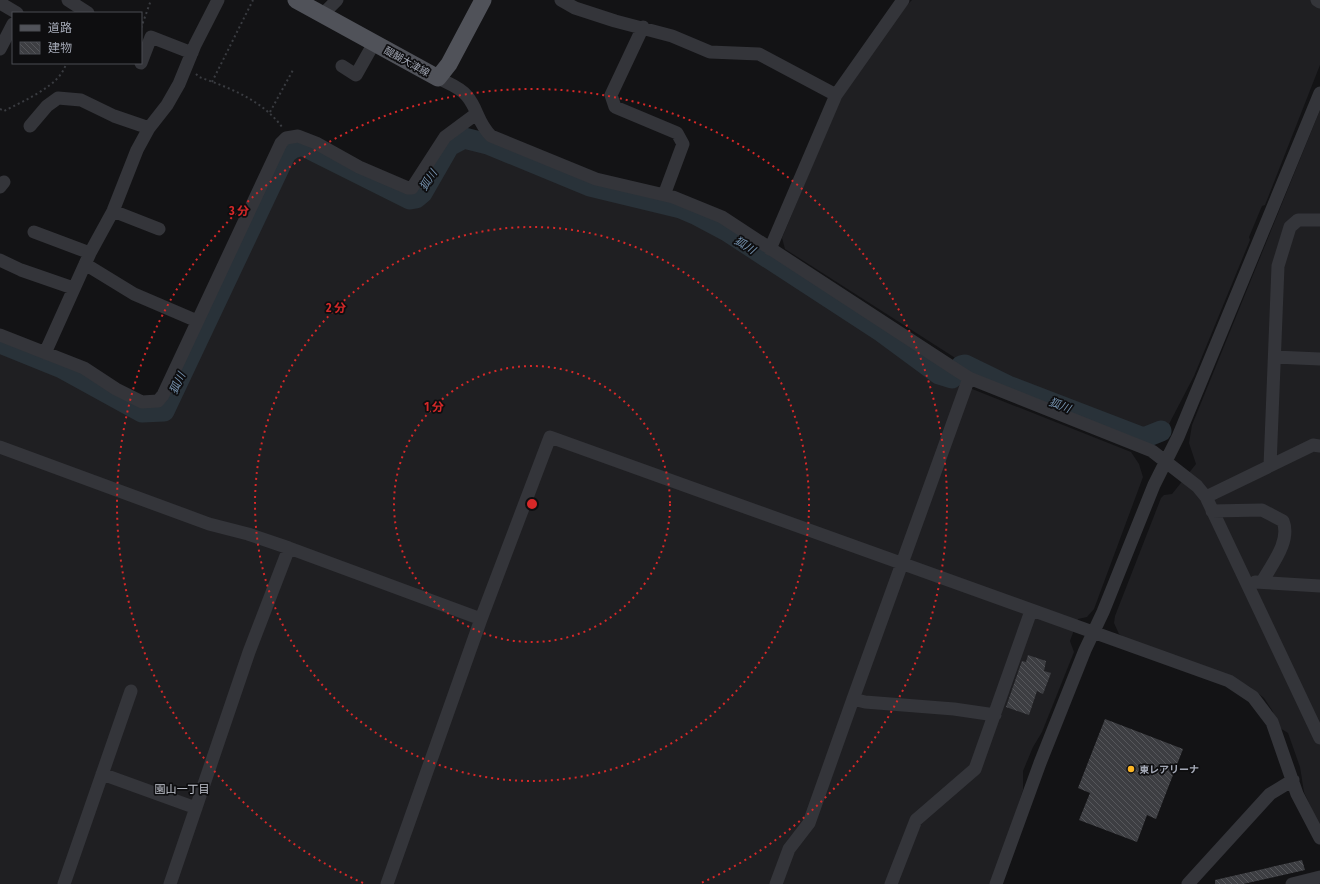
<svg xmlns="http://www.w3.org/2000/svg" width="1320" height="884" font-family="'Fira Sans Condensed','Noto Sans JP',sans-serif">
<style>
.built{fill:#1f1f22}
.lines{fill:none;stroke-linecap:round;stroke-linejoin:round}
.river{stroke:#293239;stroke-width:21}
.building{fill:url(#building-back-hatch)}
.path{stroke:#3a3c41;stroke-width:2;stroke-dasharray:2 3;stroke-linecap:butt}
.minor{stroke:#34353a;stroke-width:13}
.major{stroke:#505259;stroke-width:17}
.ring{fill:none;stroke:#d62828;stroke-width:2;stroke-dasharray:2 4}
.poi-dot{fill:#fcb524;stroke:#0e0e10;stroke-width:1.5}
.labels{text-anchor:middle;stroke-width:3.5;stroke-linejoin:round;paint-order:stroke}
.street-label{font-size:10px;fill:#a4a9b6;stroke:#0e0e10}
.poi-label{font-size:10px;font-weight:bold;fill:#a4a9b6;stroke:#0e0e10;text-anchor:start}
.water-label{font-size:11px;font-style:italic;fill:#7997b4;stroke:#0e0e10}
.neighbourhood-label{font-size:11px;fill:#c5c8d2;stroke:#0e0e10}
.centre{fill:#d62828;stroke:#0e0e10;stroke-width:2}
.ring-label{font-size:12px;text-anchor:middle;font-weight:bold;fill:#d62828;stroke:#0e0e10;stroke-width:3.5;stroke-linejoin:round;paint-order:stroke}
</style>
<defs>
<pattern id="building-back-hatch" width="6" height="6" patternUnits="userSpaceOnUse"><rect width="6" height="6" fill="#3d3e42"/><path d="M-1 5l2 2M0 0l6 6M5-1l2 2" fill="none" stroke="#56575b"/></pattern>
</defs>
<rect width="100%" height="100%" fill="#131315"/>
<path class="built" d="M912,0H1312L1320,5V65L1265,205L1262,206L1249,237L1250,240L1194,376L1169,424L1144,432L960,361L785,249L782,238L839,101L904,8Z
M1320,110V827L1304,792L1300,767L1288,733L1280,728L1272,710L1264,698L1250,687L1231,676L1125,638L1119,634L1114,623L1115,616L1161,498L1164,495L1172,494L1196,464L1189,443L1192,425Z
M465,144L537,173L598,194L655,207L695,221L712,230L932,373L1131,452L1139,464L1143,477L1094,609L1087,617L1078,619L1070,641L1074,652L1042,732L1033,747L1023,771V790L992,884H0V347L64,373L140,414H168L289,153L301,149L409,202L425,198L456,146Z"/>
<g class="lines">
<path class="river" d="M0,343L62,368L142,412L164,411L286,153L293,148L302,145L410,199L416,198L422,193L449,146L464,138L488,144L590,186L681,208L695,214L727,231L882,332L939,374L952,378
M961,366L965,365L1008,386L1141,437H1146L1161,431"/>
</g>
<path class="building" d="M1028,655L1046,661L1044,671L1051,673L1043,694L1037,691L1029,715L1006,707L1022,661L1026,662Z
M1105,719L1183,749L1156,819L1147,815L1137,842L1079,820L1090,793L1078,788Z
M1302,860L1305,870L1243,884H1215V880Z"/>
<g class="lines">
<path class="path" d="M141,28L151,0
M196,74L199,77C230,88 262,100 282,127
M212,82L253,0
M0,109L4,111C23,101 62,85 66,63
M270,112L293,70"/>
<path class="minor" d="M68,0L88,13
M561,0L575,8L615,21L672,36L710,52L759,54L836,95
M1317,0L1320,2
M0,3L17,13
M323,14L337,0
M643,27L611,95L615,107L677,133L683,144L664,195
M0,49L13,24
M141,63L151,37L192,53
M342,66L356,75L374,43
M438,78C447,83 460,87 467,96C478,109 477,122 491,136L596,179L673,197L722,217L958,371L969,378L1152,451L1197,486L1206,497L1320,738
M30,126L47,106L58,98L81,100L114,116L149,128
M0,187L4,182
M113,211L159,229
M34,232L90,253
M770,249L836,95L903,0
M0,260L21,270L73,288
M85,264L134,294L197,321
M0,335L84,368L116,389L142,402L158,401L163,395L281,143L286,138L298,136L316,143L359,167L408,188H412L445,137L476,114
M45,353L90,253L113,211L137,150L149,128L167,105L179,84L195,45L218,0
M1275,357L1320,359
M969,378L853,699L865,702L954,709L995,715
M0,447L209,524L248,534L289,548L481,619
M1270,466L1278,266L1290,227L1298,220H1320
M1206,497L1313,445L1320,446
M1212,511L1262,510L1283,521C1291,541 1272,564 1262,582
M1255,582L1320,586
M102,774L196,808
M64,884L131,691
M170,884L249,652L289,548
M387,884L481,619L550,437L1229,681L1253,697L1272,722L1297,794L1320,838
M776,884L789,849L809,823L853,699
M891,884L916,820L975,769L1031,611
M996,884L1040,763L1085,650L1103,612L1154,485L1178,437L1320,93
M1188,884L1270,794L1293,780
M1292,884L1320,877"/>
<path class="major" d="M296,0L438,78L449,64L483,0"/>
</g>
<g class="ring">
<circle cx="532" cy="504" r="138"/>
<circle cx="532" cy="504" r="277"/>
<path d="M363 883A415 415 0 1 1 701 883"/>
</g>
<circle class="poi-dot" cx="1131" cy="769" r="4"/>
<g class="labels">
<g class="street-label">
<text transform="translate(407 61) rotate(29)" y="4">醍醐大津線</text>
</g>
<g class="poi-label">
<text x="1139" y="773">東レアリーナ</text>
</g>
<g class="water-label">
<text transform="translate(428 180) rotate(-56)" y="4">狐川</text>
<text transform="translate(745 245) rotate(32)" y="4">狐川</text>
<text transform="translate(177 383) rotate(-65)" y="4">狐川</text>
<text transform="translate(1060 405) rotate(21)" y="4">狐川</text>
</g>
<g class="neighbourhood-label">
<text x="182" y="793">園山一丁目</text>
</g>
</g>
<circle cx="532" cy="504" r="6" class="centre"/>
<g class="ring-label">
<text x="239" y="215">3 分</text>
<text x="336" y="312">2 分</text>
<text x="434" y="411">1 分</text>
</g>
<rect x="12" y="12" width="130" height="52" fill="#0e0e10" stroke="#4a4c52"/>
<rect x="20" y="25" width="20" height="6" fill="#505259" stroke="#4a4c52"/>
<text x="48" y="32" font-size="12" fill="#a4a9b6">道路</text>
<rect x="20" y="42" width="20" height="12" fill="url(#building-back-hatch)" stroke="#4a4c52"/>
<text x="48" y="52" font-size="12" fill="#a4a9b6">建物</text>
</svg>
